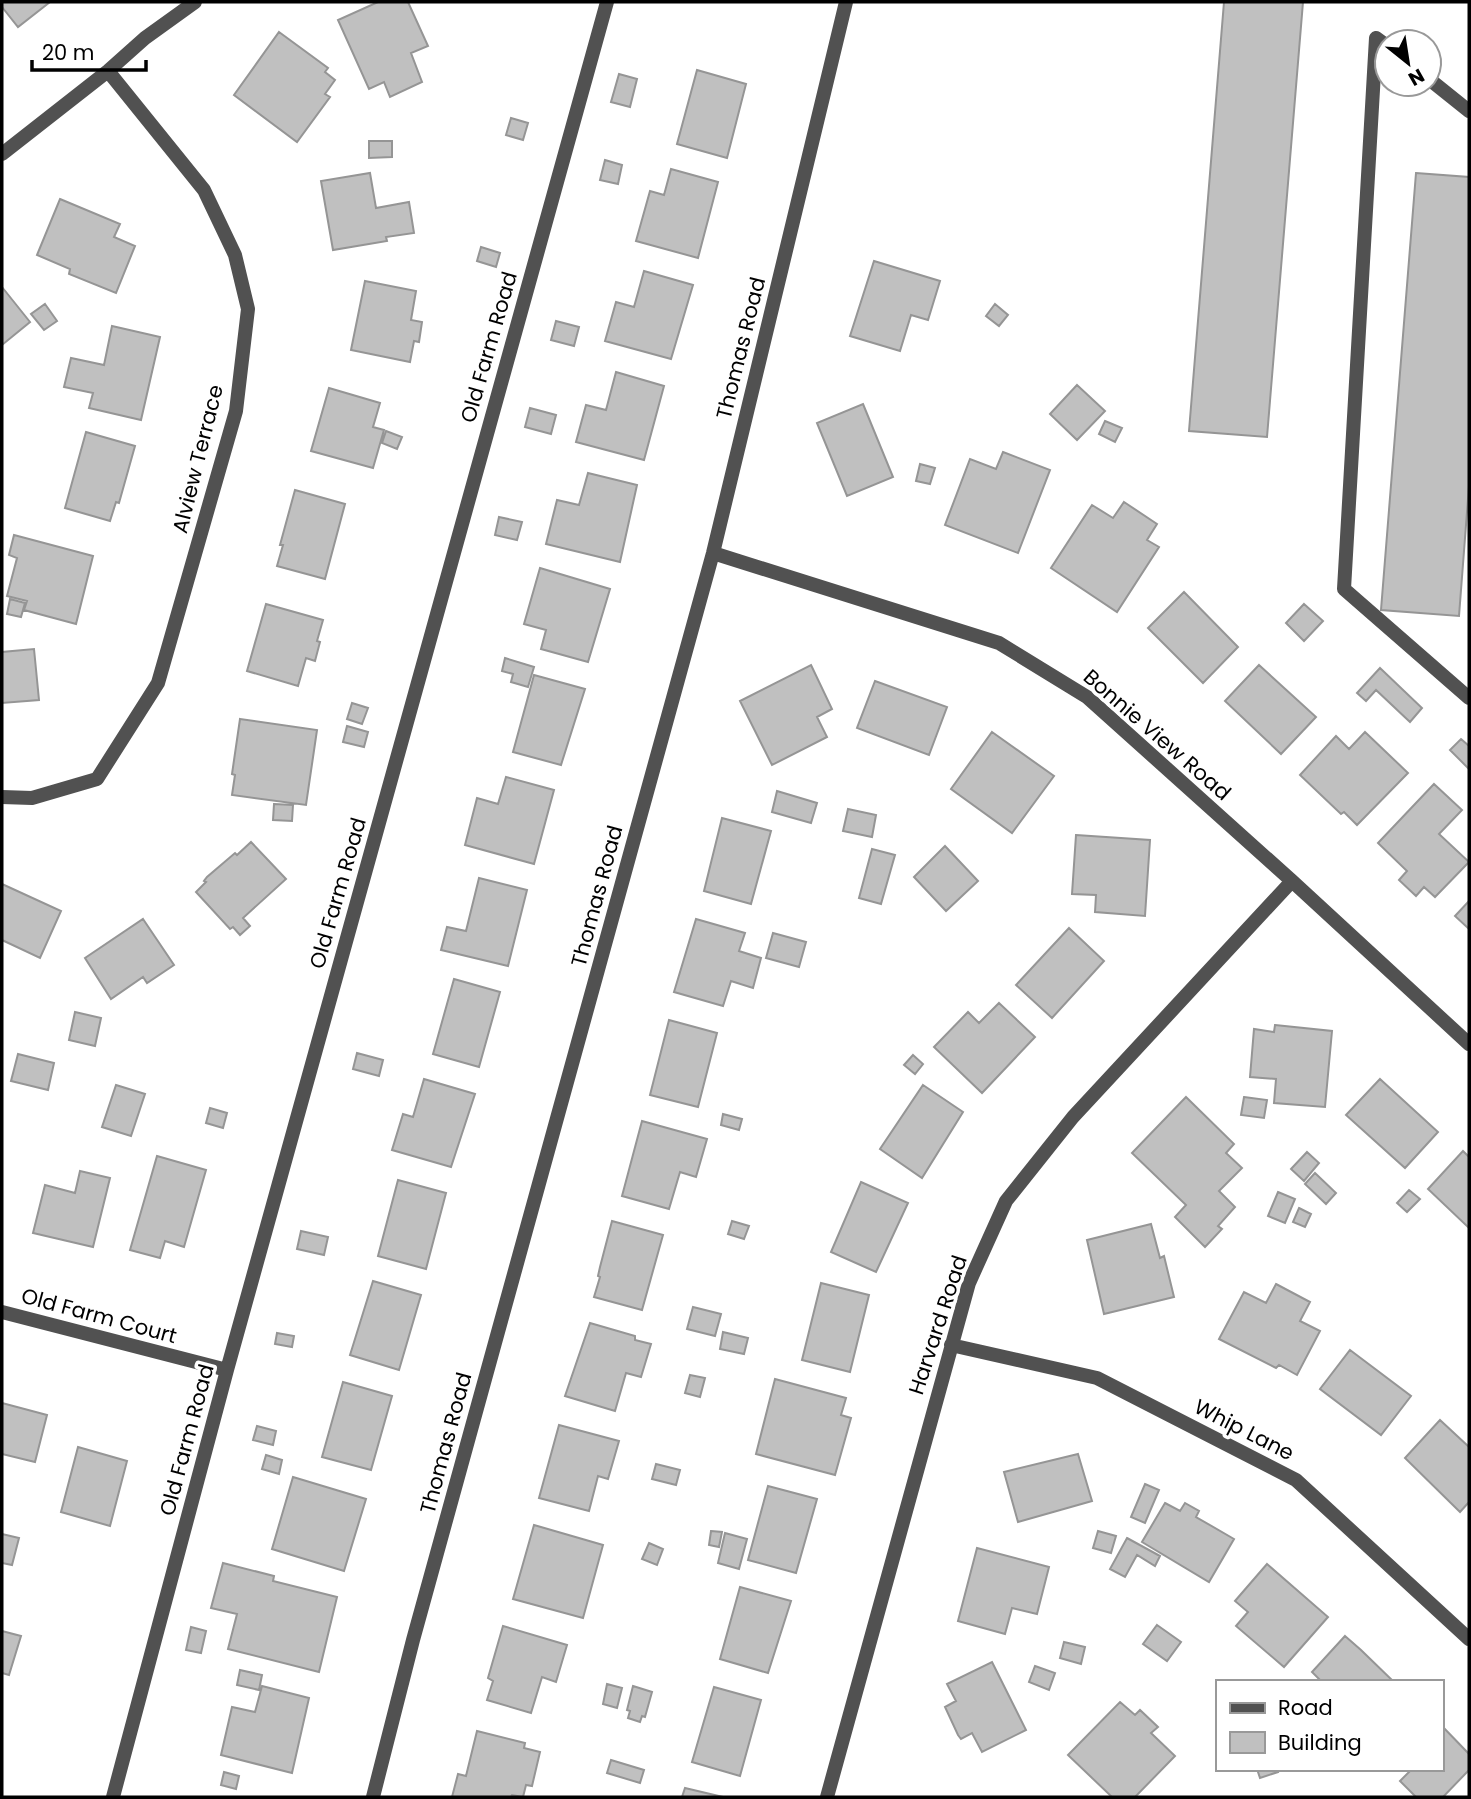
<svg xmlns="http://www.w3.org/2000/svg" width="1471" height="1799" font-family="Poppins,sans-serif">
<style>
.building{fill:#c0c0c0;stroke:#959595;stroke-width:2}
.lines{fill:none;stroke-linecap:round;stroke-linejoin:round}
.service{stroke:#515151;stroke-width:14}
.minor{stroke:#515151;stroke-width:14}
.labels{text-anchor:middle;stroke-width:7;stroke-linejoin:round;paint-order:stroke}
.street-label{font-size:21px;fill:#000;stroke:#fff}
</style>
<rect width="100%" height="100%" fill="#fff"/>
<path class="building" d="M2,2H50L18,27L2,7Z
M378,2H408L428,46L411,53L422,82L390,97L384,82L369,89L338,20Z
M1224,2H1303L1267,437L1189,431Z
M279,32L328,68L325,72L335,80L325,94L330,97L297,142L234,95Z
M697,70L746,84L727,158L677,144Z
M619,74L637,79L630,107L611,102Z
M511,118L528,123L523,140L506,135Z
M369,141H392V157L369,158Z
M605,160L622,165L618,184L600,180Z
M671,169L718,182L698,258L636,241L650,191L664,195Z
M370,173L376,208L409,202L414,233L386,237L387,241L333,250L321,181Z
M1416,173L1469,177V486L1459,616L1381,610Z
M60,199L120,224L114,237L135,246L116,293L69,274L70,269L37,255Z
M481,247L500,253L496,267L477,261Z
M874,261L940,281L928,320L911,315L900,351L850,336Z
M644,271L693,285L671,359L605,341L616,302L634,307Z
M365,281L416,291L411,320L422,322L419,342L414,341L410,362L351,350Z
M2,287L30,322L2,345Z
M45,304L57,321L44,330L31,314Z
M995,304L1008,315L999,326L986,316Z
M556,321L579,327L574,346L551,340Z
M112,326L160,337L141,420L89,408L93,393L64,387L71,358L104,365Z
M616,372L664,386L644,460L576,442L586,405L606,410Z
M1077,385L1105,411L1077,440L1050,414Z
M329,388L380,403L373,427L384,430L373,468L311,451Z
M863,404L893,477L847,496L817,423Z
M530,408L556,415L551,434L525,427Z
M1105,421L1122,428L1115,442L1099,434Z
M386,431L402,437L397,449L382,443Z
M86,432L135,446L119,503L116,502L110,521L65,508Z
M1003,452L1050,470L1018,553L945,525L970,459L996,469Z
M920,464L935,468L930,484L916,481Z
M588,473L637,485L620,562L546,544L557,500L579,505Z
M295,490L345,504L325,579L277,566L283,545H280Z
M1124,502L1157,524L1147,540L1159,547L1117,612L1051,568L1092,505L1113,518Z
M499,517L522,522L517,540L495,535Z
M14,535L93,556L76,624L24,610L27,601L7,596L17,558L9,555Z
M540,568L610,589L588,662L541,649L546,630L524,624Z
M1184,592L1238,647L1203,683L1148,628Z
M10,599L25,603L21,617L7,614Z
M266,604L323,620L317,641L320,642L315,661L306,658L298,686L247,671Z
M1304,604L1323,621L1304,641L1286,623Z
M34,649L39,700L2,703V652Z
M505,658L534,667L528,687L511,682L513,674L502,671Z
M811,665L832,709L817,717L827,737L772,765L740,701Z
M1259,665L1316,717L1281,754L1225,701Z
M1380,668L1422,708L1410,722L1376,690L1366,701L1357,693Z
M534,675L585,689L561,765L513,752Z
M875,681L947,707L929,755L857,728Z
M352,703L368,708L362,724L347,719Z
M240,719L317,730L306,805L232,795L235,775L232,774Z
M347,726L368,732L364,747L343,742Z
M992,732L1054,776L1012,833L951,789Z
M1365,732L1408,773L1357,825L1344,812L1341,814L1300,775L1336,736L1349,749Z
M1461,739L1469,746V769L1450,750Z
M506,777L554,790L534,864L465,845L477,798L498,804Z
M1434,784L1462,810L1439,834L1469,862L1435,897L1424,887L1416,896L1399,880L1407,871L1378,843Z
M777,791L817,803L811,823L772,812Z
M274,804L293,805L292,821L273,820Z
M848,809L876,815L872,837L843,831Z
M722,818L771,831L751,904L704,891Z
M1076,835L1150,840L1145,916L1095,912L1096,895L1072,894Z
M251,842L286,879L243,918L250,926L240,935L233,927L230,929L196,892L206,882L204,881L207,877L235,853L237,855Z
M945,846L978,881L946,911L914,877Z
M872,849L895,855L881,904L859,898Z
M479,878L527,890L508,966L441,950L447,927L466,931Z
M2,884L61,911L40,958L2,940Z
M1469,901V929L1455,916Z
M143,919L174,965L147,983L143,977L111,999L85,958Z
M696,919L745,933L739,951L761,958L753,988L731,981L723,1006L674,992Z
M1069,928L1104,961L1052,1018L1016,985Z
M773,933L806,942L799,967L766,958Z
M454,979L500,992L479,1067L433,1054Z
M999,1003L1035,1037L982,1093L934,1047L968,1012L979,1023Z
M75,1012L101,1018L95,1046L69,1040Z
M669,1020L717,1033L698,1107L650,1095Z
M1275,1025L1332,1031L1325,1107L1274,1103L1276,1079L1250,1077L1254,1029L1274,1032Z
M357,1053L383,1060L379,1076L353,1069Z
M18,1054L54,1063L48,1090L11,1081Z
M913,1055L923,1064L915,1074L904,1065Z
M424,1079L475,1094L451,1167L392,1150L403,1114L413,1117Z
M1380,1079L1438,1132L1405,1168L1346,1115Z
M116,1085L145,1094L131,1136L102,1127Z
M923,1085L963,1112L922,1178L880,1149Z
M1186,1097L1234,1144L1226,1153L1242,1168L1219,1191L1235,1207L1218,1226L1222,1229L1205,1247L1175,1217L1186,1205L1132,1153Z
M1244,1097L1267,1100L1264,1118L1241,1115Z
M210,1108L227,1113L223,1128L206,1123Z
M723,1114L742,1119L739,1130L721,1125Z
M642,1121L707,1139L696,1177L680,1172L669,1209L622,1196Z
M1463,1151L1469,1157V1228L1428,1189Z
M1307,1152L1319,1163L1304,1181L1291,1169Z
M157,1156L206,1170L184,1247L165,1241L160,1258L130,1250Z
M80,1171L110,1178L93,1247L33,1233L45,1185L75,1193Z
M1315,1173L1336,1193L1326,1204L1305,1184Z
M398,1180L446,1193L426,1269L378,1256Z
M861,1182L908,1203L876,1272L831,1252Z
M1409,1190L1420,1199L1407,1212L1397,1203Z
M1278,1192L1295,1199L1285,1223L1268,1216Z
M1299,1208L1311,1214L1305,1227L1293,1222Z
M612,1221L663,1235L642,1310L594,1297L600,1277L598,1276L600,1267Z
M732,1221L749,1226L744,1239L728,1234Z
M1151,1224L1160,1258L1164,1256L1174,1297L1104,1314L1087,1240Z
M301,1231L328,1237L324,1255L297,1249Z
M373,1281L421,1295L399,1370L350,1355Z
M821,1283L869,1295L850,1372L802,1360Z
M1276,1284L1310,1302L1300,1321L1320,1331L1297,1375L1279,1365L1276,1368L1219,1339L1244,1292L1266,1303Z
M693,1307L721,1314L715,1336L687,1329Z
M590,1323L635,1336V1340L651,1344L641,1377L626,1373L615,1411L565,1396Z
M723,1332L748,1338L744,1354L720,1349Z
M277,1333L294,1336L292,1347L275,1344Z
M1350,1350L1411,1396L1381,1435L1320,1389Z
M690,1375L705,1378L700,1397L685,1393Z
M775,1379L846,1398L841,1415L851,1418L835,1475L756,1454Z
M343,1382L392,1396L371,1470L322,1457Z
M2,1403L47,1415L35,1462L2,1454Z
M1440,1420L1469,1447V1502L1460,1512L1405,1458Z
M559,1425L619,1441L608,1479L598,1476L589,1511L539,1498Z
M257,1426L276,1431L273,1445L253,1440Z
M78,1447L127,1461L110,1526L61,1512Z
M1078,1454L1092,1501L1018,1522L1004,1472Z
M266,1455L282,1460L279,1474L262,1469Z
M656,1464L680,1470L676,1485L652,1479Z
M293,1477L366,1499L344,1571L272,1549Z
M1145,1484L1159,1490L1145,1523L1131,1517Z
M768,1486L817,1499L796,1573L748,1560Z
M1165,1503L1180,1511L1185,1503L1199,1511L1196,1517L1234,1539L1209,1582L1142,1542Z
M534,1525L603,1545L583,1618L513,1599Z
M711,1531L722,1532L719,1547L709,1545Z
M1098,1531L1116,1536L1111,1553L1093,1548Z
M725,1533L747,1539L739,1569L718,1563Z
M2,1534L19,1538L12,1565L2,1563Z
M1127,1538L1160,1556L1155,1566L1137,1555L1125,1577L1110,1569Z
M649,1543L663,1549L657,1565L642,1559Z
M977,1548L1049,1567L1037,1614L1012,1608L1005,1634L958,1621Z
M223,1563L274,1576L273,1581L337,1597L319,1672L228,1649L237,1614L211,1608Z
M1267,1564L1328,1617L1284,1667L1236,1626L1248,1612L1235,1601Z
M740,1587L791,1601L768,1673L720,1659Z
M1157,1625L1181,1642L1167,1661L1143,1644Z
M503,1626L567,1645L556,1682L542,1677L531,1713L487,1700L493,1681L488,1678Z
M191,1627L206,1631L201,1653L186,1650Z
M2,1631L21,1636L9,1675L2,1673Z
M1345,1636L1361,1650L1394,1682H1322L1312,1672Z
M1064,1642L1085,1647L1081,1664L1060,1658Z
M992,1662L1026,1730L982,1752L972,1733L961,1739L958,1735L945,1707L956,1701L947,1684Z
M1035,1666L1055,1673L1049,1690L1029,1682Z
M240,1670L262,1675L259,1690L237,1685Z
M607,1684L622,1688L617,1708L603,1704Z
M262,1686L309,1698L292,1773L221,1755L232,1707L255,1712Z
M633,1686L652,1692L645,1717L642,1716L640,1722L628,1718L630,1711L627,1710Z
M714,1687L761,1700L740,1776L692,1762Z
M1120,1702L1135,1715L1140,1710L1158,1727L1151,1733L1175,1756L1135,1797H1112L1068,1755Z
M1441,1725L1469,1754V1770L1443,1797H1416L1400,1781L1412,1769H1441Z
M477,1731L525,1743L524,1748L540,1752L532,1786L526,1785L523,1797L512,1795L511,1797H452L458,1774L466,1776Z
M611,1760L644,1770L640,1783L607,1773Z
M1257,1769H1277L1278,1772L1260,1778Z
M224,1772L239,1776L236,1789L221,1785Z
M685,1788L723,1797H682Z"/>
<g class="lines">
<path class="service" d="M1387,46L1376,38L1344,589L1469,698
M1429,79L1469,111"/>
<path class="minor" d="M2,154L108,71L145,38L195,2
M713,553L999,643L1087,697L1292,881L1469,1044
M2,797L32,798L97,779L158,683L236,411L248,309L235,255L204,190L108,71
M2,1312L227,1370
M951,1345L1097,1378L1296,1480L1469,1639
M113,1797L227,1370L607,2
M373,1797L413,1640L713,553L846,2
M827,1797L969,1283L1006,1201L1073,1117L1292,881"/>
</g>
<g class="labels">
<g class="street-label">
<text transform="translate(489 347) rotate(-74)" y="7">Old Farm Road</text>
<text transform="translate(741 348) rotate(-76)" y="7">Thomas Road</text>
<text transform="translate(198 459) rotate(-76)" y="7">Alview Terrace</text>
<text transform="translate(1157 735) rotate(41)" y="7">Bonnie View Road</text>
<text transform="translate(338 893) rotate(-74)" y="7">Old Farm Road</text>
<text transform="translate(597 896) rotate(-75)" y="7">Thomas Road</text>
<text transform="translate(99 1316) rotate(15)" y="7">Old Farm Court</text>
<text transform="translate(938 1325) rotate(-72)" y="7">Harvard Road</text>
<text transform="translate(1244 1430) rotate(27)" y="7">Whip Lane</text>
<text transform="translate(187 1440) rotate(-75)" y="7">Old Farm Road</text>
<text transform="translate(446 1443) rotate(-75)" y="7">Thomas Road</text>
</g>
</g>
<rect width="1471" height="1799" fill="none" stroke="#000000" stroke-width="7"/>
<rect x="1216" y="1680" width="228" height="91" fill="#ffffff" stroke="#999999" stroke-width="2"/>
<rect x="1230" y="1703" width="35" height="10" fill="#515151" stroke="#999999" stroke-width="2"/>
<text x="1278" y="1715" font-size="21" fill="#000000">Road</text>
<rect x="1230" y="1732" width="35" height="21" fill="#c0c0c0" stroke="#999999" stroke-width="2"/>
<text x="1278" y="1750" font-size="21" fill="#000000">Building</text>
<g transform="translate(1408 63) rotate(150)"><circle r="33" fill="#ffffff" stroke="#999999" stroke-width="2"/>
<path d="M0-5L12 26L0 18L-12 26Z" fill="#000000"/>
<text y="-10" font-size="19" font-weight="bold" text-anchor="middle" fill="#000000">N</text>
</g>
<path d="M32 60v10h114v-10" fill="none" stroke="#000000" stroke-width="3.5"/>
<text x="42" y="60" font-size="21" fill="#000000" stroke="#ffffff" stroke-width="5" paint-order="stroke">20 m</text>
</svg>
